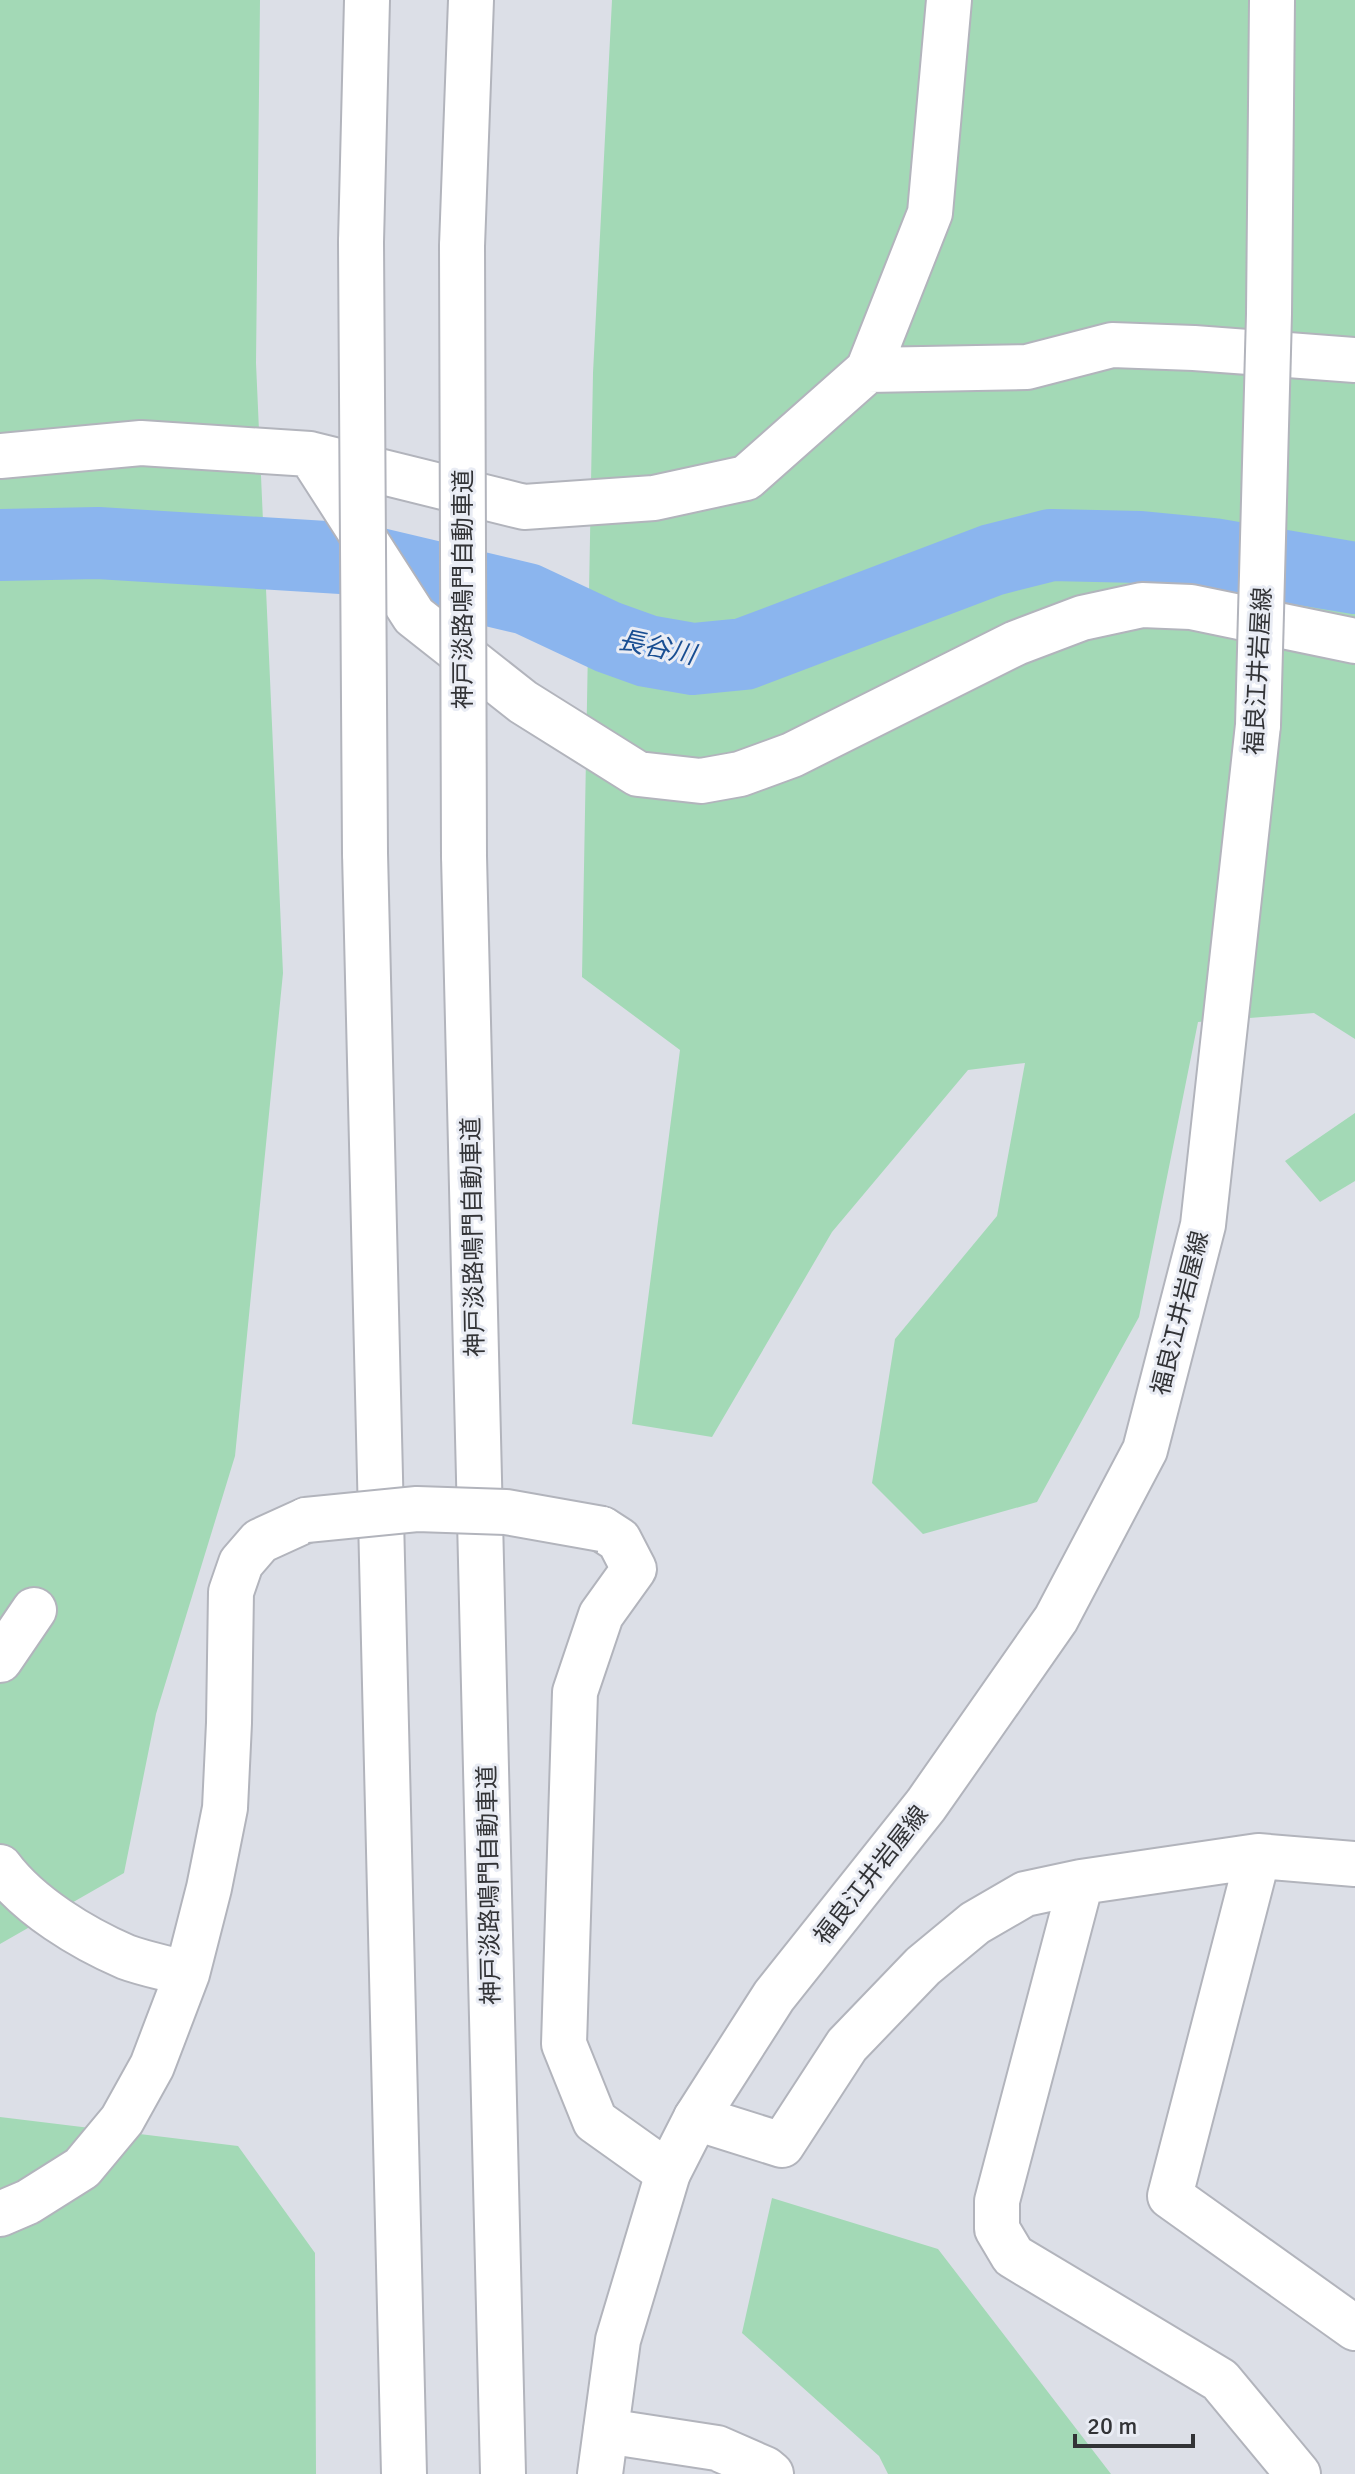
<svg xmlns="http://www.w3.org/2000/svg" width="1355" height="2474" font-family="Signika,'Noto Sans JP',sans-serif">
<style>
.green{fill:#a3d9b6}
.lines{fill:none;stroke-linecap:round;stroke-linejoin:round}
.river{stroke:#8bb5ee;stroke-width:72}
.minor-casing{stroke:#b2b4bc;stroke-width:48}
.major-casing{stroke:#b2b4bc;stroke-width:48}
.highway-casing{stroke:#b2b4bc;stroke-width:48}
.minor{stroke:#fff;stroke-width:44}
.major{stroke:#fff;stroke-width:44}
.highway{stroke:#fff;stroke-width:44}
.minor-bridge-casing{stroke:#b2b4bc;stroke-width:48;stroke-linecap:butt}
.major-bridge-casing{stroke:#b2b4bc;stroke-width:48;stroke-linecap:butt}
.highway-bridge-casing{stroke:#b2b4bc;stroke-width:48;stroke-linecap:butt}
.minor-bridge{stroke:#fff;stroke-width:44}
.major-bridge{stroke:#fff;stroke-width:44}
.highway-bridge{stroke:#fff;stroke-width:44}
.labels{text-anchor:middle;stroke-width:6;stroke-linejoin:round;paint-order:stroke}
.street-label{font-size:24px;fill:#323336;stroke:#e9ecf4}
.water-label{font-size:26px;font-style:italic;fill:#194e92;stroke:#e9ecf4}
</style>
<rect width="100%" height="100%" fill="#dcdfe7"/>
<path class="green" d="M0,0H260L256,363L283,973L235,1456L156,1714L124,1873L0,1944Z
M612,0H1355V1039L1314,1013L1198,1022L1139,1317L1037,1502L923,1534L872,1483L895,1339L997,1216L1025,1063L968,1070L832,1232L712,1437L632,1424L680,1050L582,977L593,373Z
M1355,1113V1181L1320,1202L1285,1161Z
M0,2117L238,2146L315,2253L316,2474H0Z
M772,2198L938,2249L1111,2474H888L879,2456L742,2333Z"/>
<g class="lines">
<path class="river" d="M0,545L98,543L358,559L527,599L608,637L647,651L693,659L744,654L992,560L1051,545L1141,547L1213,554L1355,578"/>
<defs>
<path id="minor" d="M868,370L1027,367L1112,345L1194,348L1355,360
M310,454L414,616L523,702L638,774L701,781L740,774L792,755L1016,643L1082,618L1142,605L1191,607L1355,641
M0,456L141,443L310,454L524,507L654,498L746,478L868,370L930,213L949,0
M602,1529L619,1540L634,1569L601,1615L575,1692L564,2044L595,2121L668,2173
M0,1660L34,1610
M1258,1856L1170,2196L1355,2328
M0,1867C29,1906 82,1938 126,1957C145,1964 167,1968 187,1974
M1081,1882L997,2201V2229L1013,2256L1220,2380L1298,2474
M696,2118L782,2145L847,2045L923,1966L975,1923L1025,1894L1081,1882L1258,1856L1355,1864
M0,2214L28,2202L82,2168L122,2120L152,2066L187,1974L209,1888L225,1808L229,1723L231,1592L241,1563L260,1541L306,1520
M606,2431L717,2448L765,2469L771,2474"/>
<path id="major" d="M1269,314L1272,0
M600,2474L618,2340L668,2173L696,2118L774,1996L926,1805L1056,1619L1145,1450L1203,1225L1258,725"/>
<path id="highway" d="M361,242L367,0
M462,246L471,0
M365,853L404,2474
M464,856L503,2474"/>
</defs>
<use href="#minor" class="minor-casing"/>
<use href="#major" class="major-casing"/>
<use href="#highway" class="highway-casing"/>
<use href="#minor" class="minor"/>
<use href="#major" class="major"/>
<use href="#highway" class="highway"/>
<defs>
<path id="minor-bridge" d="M306,1520L417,1509L506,1512L602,1529"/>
<path id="major-bridge" d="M1258,725L1269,314"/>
<path id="highway-bridge" d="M361,242L365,853
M462,246L464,856"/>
</defs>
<use href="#minor-bridge" class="minor-bridge-casing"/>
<use href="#major-bridge" class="major-bridge-casing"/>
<use href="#highway-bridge" class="highway-bridge-casing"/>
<use href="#minor-bridge" class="minor-bridge"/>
<use href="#major-bridge" class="major-bridge"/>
<use href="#highway-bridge" class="highway-bridge"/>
</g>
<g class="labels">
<g class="street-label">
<text transform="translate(463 589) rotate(-90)" y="8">神戸淡路鳴門自動車道</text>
<text transform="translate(1258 671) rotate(-87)" y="8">福良江井岩屋線</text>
<text transform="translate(473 1237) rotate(-91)" y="8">神戸淡路鳴門自動車道</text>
<text transform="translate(1180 1313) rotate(-76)" y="8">福良江井岩屋線</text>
<text transform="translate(871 1875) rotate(-52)" y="8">福良江井岩屋線</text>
<text transform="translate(489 1885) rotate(-91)" y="8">神戸淡路鳴門自動車道</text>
</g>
<g class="water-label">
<text transform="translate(657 647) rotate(12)" y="9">長谷川</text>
</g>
</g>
<path d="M1075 2434v12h118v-12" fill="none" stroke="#323336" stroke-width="4"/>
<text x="1087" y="2434" font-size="24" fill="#323336" stroke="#e9ecf4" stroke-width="6" paint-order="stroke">20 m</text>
</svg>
